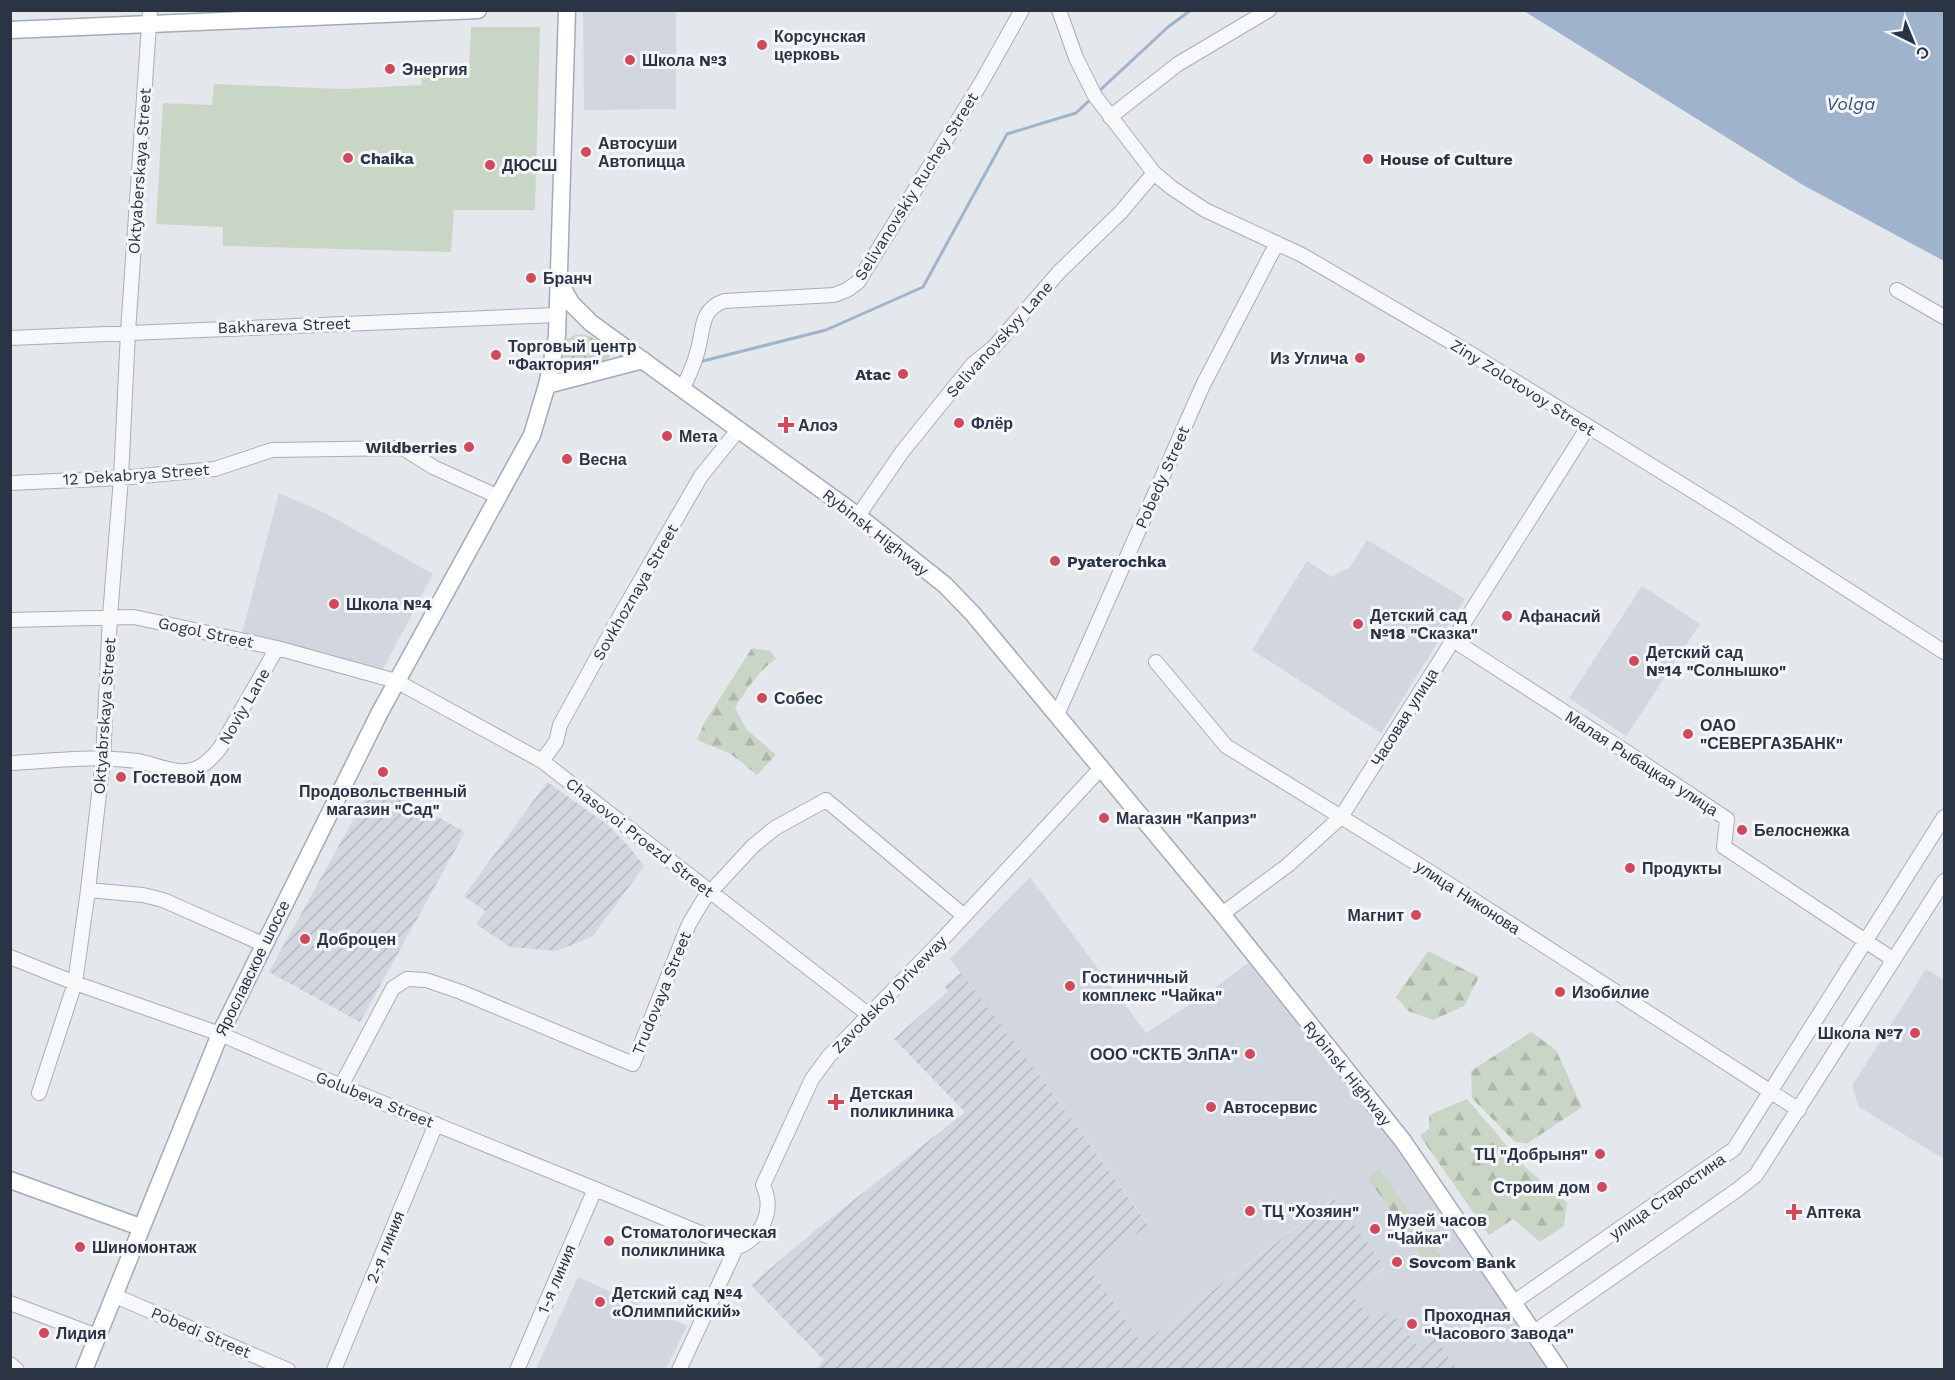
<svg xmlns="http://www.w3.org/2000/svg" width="1955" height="1380" font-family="'Work Sans',sans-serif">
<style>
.built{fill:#d2d6de}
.industrial{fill:url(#industrial-furrows)}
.green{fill:url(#green-dots)}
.forest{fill:url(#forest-firs)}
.pitch{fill:#c9d6c5}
.water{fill:#9fb4cc}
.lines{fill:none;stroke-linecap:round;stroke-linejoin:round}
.stream{stroke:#9fb4cc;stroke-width:3}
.minor-casing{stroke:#a9aeb7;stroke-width:16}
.major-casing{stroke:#a3abb8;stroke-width:19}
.minor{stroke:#f7f8fa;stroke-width:14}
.major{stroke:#fff;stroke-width:16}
.poi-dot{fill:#d1495b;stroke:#f4f6f9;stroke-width:2}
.labels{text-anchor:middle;stroke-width:6;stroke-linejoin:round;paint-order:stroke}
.poi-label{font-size:16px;font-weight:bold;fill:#2b3445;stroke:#f4f6f9;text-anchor:start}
.street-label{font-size:16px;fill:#2b3445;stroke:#f4f6f9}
.water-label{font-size:18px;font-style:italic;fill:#34527a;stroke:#f4f6f9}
</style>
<defs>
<pattern id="industrial-furrows" width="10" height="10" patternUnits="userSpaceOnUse" patternTransform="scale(1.5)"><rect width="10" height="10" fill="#d2d6de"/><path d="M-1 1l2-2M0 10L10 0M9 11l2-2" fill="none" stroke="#b4b8c0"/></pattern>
<pattern id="green-dots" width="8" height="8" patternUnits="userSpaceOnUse" patternTransform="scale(1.5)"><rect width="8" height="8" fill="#c9d6c5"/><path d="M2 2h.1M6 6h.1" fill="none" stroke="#adb8ab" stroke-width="1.8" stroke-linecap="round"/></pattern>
<pattern id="forest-firs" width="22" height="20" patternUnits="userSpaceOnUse" patternTransform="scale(1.5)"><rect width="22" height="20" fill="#c9d6c5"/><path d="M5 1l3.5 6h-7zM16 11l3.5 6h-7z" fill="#adb8ab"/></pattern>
</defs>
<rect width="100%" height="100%" fill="#e4e7ec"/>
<path class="built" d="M583,11H676V109L584,110Z
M279,493L327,514L433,574L382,671L242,633Z
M1367,540L1465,599L1381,733L1252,650L1307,561L1331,577L1349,568Z
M1642,586L1700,624L1626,736L1569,698Z
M1030,877L1146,1033L1213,989L1248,963L1396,1148L1547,1369H1455L1457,1368L1434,1337L1419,1348L1390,1311L1374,1323L1350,1294L1385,1268L1333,1199L1142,1344L1089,1267L1148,1224L1029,1061L950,959Z
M1926,969L1944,980V1159L1859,1107L1852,1086Z
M578,1277L687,1326L666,1369H536Z"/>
<path class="industrial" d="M374,782L465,832L360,1022L269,972Z
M547,782L608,825L630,848L644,866L593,936L557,951L510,947L476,924L485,911L464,896Z
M961,973L1029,1061L1148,1225L1089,1267L1142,1344L1334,1199L1385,1267L1351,1294L1374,1323L1390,1311L1419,1348L1434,1337L1457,1368L1455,1370L815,1369L824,1360L751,1285L811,1234L965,1112L894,1039L948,991L944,986Z"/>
<path class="green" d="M582,334C590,335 606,343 609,351C610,354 608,359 607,362L567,372L561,363L566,340L575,335Z"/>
<path class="forest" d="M752,648L770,651L776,659C759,670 747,690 735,707L746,729L776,755L757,775L731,754L697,740L704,723Z
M1428,951L1479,977L1464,1006L1433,1020L1408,1011L1396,997Z
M1531,1032L1556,1050L1582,1107L1528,1143L1515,1142L1472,1098L1471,1071Z
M1467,1099L1525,1167L1567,1203L1564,1226L1540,1242L1513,1219L1489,1235L1420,1136L1429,1129V1115Z
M1379,1169L1440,1256L1428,1264L1368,1178Z"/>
<path class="pitch" d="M471,27H540L535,210H454L451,252L223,246V227L156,224L163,103L212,105L214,84L342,89L422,85L421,72L469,71Z"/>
<path class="water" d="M1524,11H1944V261L1803,185Z"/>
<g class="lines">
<path class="stream" d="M1097,93L1168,27L1191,10
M699,362L826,330L923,287L1007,134L1076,113L1092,98"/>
<defs>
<path id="minor" d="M1059,10L1076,58L1095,96L1154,173L1172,188L1205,210L1302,255L1468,352L1733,516L1944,652
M1110,117L1178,64L1269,10
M1897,290L1944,317
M10,338L557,315
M683,388C688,377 694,365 697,353C704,331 699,310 724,301L834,295L847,290L858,282L981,83L1022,10
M10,483L121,478L215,469L272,450L403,448L433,467L499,497
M858,516L902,452L973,364L994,347L1059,272L1120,213L1154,173
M10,620L134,617L277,648L396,681L542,761L869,1015
M1453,640L1631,755L1727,819L1724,847L1894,960
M1156,662L1226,746L1427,870L1799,1110
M1057,715L1203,385L1277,243
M542,761L556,742L560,725L620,616L701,476L739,429
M10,763C52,761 95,755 137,761C152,763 171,773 187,771C202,769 211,759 220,748L277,648
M88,890L143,895L163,900L263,944
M1222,914L1288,865L1341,817L1588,427
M10,957L75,983L220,1034L341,1086L595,1189L736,1248
M341,1086L393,988L407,979L426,980L461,992L633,1064L689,924L704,899L753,846L775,828L826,800L963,915
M39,1093L75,983L88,890L103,759L110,616L121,478L128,332L150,10
M113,1295L288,1370
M1514,1302L1734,1149L1944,817
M10,1303L97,1336
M1534,1332L1737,1190L1756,1175L1944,881
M10,1364L17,1370
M334,1370L436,1124
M517,1370L595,1189
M679,1370L736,1248C762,1238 775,1211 763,1185L812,1079L829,1056L942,940L1101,768"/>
<path id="major" d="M10,30L478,10
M557,278L571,303L591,323L858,516L945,585L973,614L1222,914L1403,1141L1559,1370
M547,385L643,360
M10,1180L140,1227
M84,1370L220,1034L380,712L532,435L547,385L557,336L567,10"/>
</defs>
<use href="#minor" class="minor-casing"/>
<use href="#major" class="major-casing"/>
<use href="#minor" class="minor"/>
<use href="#major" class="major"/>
</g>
<g class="poi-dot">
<circle cx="762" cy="45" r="6"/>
<circle cx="630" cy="60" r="6"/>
<circle cx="390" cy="69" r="6"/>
<circle cx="586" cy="152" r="6"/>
<circle cx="348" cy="158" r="6"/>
<circle cx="1368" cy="159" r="6"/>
<circle cx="490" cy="165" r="6"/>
<circle cx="531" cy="278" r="6"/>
<circle cx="496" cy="355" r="6"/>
<circle cx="1360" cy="358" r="6"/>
<circle cx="903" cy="374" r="6"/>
<circle cx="959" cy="423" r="6"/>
<path d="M783 416h6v6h6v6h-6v6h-6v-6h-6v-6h6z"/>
<circle cx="667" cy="436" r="6"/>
<circle cx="469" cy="447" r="6"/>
<circle cx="567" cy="459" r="6"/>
<circle cx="1055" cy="561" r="6"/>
<circle cx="334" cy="604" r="6"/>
<circle cx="1507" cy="616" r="6"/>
<circle cx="1358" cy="624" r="6"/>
<circle cx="1634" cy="661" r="6"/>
<circle cx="762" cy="698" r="6"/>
<circle cx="1688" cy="734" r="6"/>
<circle cx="383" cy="772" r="6"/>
<circle cx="121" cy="777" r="6"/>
<circle cx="1104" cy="818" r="6"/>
<circle cx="1742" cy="830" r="6"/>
<circle cx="1630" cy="868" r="6"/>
<circle cx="1416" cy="915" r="6"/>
<circle cx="305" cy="939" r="6"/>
<circle cx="1070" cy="986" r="6"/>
<circle cx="1560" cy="992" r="6"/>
<circle cx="1915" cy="1033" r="6"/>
<circle cx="1250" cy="1054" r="6"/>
<path d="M833 1093h6v6h6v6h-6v6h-6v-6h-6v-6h6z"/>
<circle cx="1211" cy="1107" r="6"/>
<circle cx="1600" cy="1154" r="6"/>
<circle cx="1602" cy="1187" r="6"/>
<circle cx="1250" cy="1211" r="6"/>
<path d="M1791 1203h6v6h6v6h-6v6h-6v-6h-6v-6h6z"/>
<circle cx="1375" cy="1229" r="6"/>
<circle cx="609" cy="1241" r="6"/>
<circle cx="80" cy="1247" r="6"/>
<circle cx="1397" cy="1262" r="6"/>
<circle cx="600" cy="1302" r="6"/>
<circle cx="1412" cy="1324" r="6"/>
<circle cx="44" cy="1333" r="6"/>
</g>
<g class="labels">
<g class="poi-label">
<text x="774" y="42">Корсунская<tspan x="774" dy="18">церковь</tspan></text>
<text x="642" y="66">Школа №3</text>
<text x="402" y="75">Энергия</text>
<text x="598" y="149">Автосуши<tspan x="598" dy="18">Автопицца</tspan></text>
<text x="360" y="164">Chaika</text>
<text x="1380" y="165">House of Culture</text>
<text x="502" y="171">ДЮСШ</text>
<text x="543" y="284">Бранч</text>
<text x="508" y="352">Торговый центр<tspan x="508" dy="18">"Фактория"</tspan></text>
<text x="1348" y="364" text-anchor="end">Из Углича</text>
<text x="891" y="380" text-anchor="end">Atac</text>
<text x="971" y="429">Флёр</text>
<text x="798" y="431">Алоэ</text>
<text x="679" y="442">Мета</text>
<text x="457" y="453" text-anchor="end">Wildberries</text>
<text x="579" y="465">Весна</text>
<text x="1067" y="567">Pyaterochka</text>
<text x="346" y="610">Школа №4</text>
<text x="1370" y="621">Детский сад<tspan x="1370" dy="18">№18 "Сказка"</tspan></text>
<text x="1519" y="622">Афанасий</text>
<text x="1646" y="658">Детский сад<tspan x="1646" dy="18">№14 "Солнышко"</tspan></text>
<text x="774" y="704">Собес</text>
<text x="1700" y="731">ОАО<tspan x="1700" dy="18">"СЕВЕРГАЗБАНК"</tspan></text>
<text x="133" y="783">Гостевой дом</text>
<text x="383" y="797" text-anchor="middle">Продовольственный<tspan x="383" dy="18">магазин "Сад"</tspan></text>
<text x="1116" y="824">Магазин "Каприз"</text>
<text x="1754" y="836">Белоснежка</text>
<text x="1642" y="874">Продукты</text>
<text x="1404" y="921" text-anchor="end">Магнит</text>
<text x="317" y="945">Доброцен</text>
<text x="1082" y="983">Гостиничный<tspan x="1082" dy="18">комплекс "Чайка"</tspan></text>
<text x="1572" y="998">Изобилие</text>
<text x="1903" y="1039" text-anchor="end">Школа №7</text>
<text x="1238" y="1060" text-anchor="end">ООО "СКТБ ЭлПА"</text>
<text x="850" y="1099">Детская<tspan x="850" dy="18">поликлиника</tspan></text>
<text x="1223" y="1113">Автосервис</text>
<text x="1588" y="1160" text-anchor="end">ТЦ "Добрыня"</text>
<text x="1590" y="1193" text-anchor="end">Строим дом</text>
<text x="1262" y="1217">ТЦ "Хозяин"</text>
<text x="1806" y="1218">Аптека</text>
<text x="1387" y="1226">Музей часов<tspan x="1387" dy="18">"Чайка"</tspan></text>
<text x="621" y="1238">Стоматологическая<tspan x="621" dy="18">поликлиника</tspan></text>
<text x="92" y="1253">Шиномонтаж</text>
<text x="1409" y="1268">Sovcom Bank</text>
<text x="612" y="1299">Детский сад №4<tspan x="612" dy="18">«Олимпийский»</tspan></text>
<text x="1424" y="1321">Проходная<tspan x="1424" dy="18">"Часового 3авода"</tspan></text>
<text x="56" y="1339">Лидия</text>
</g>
<g class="street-label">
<text transform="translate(139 171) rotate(-86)" y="6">Oktyaberskaya Street</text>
<text transform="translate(916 186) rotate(-58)" y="6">Selivanovskiy Ruchey Street</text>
<text transform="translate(284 325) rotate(-2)" y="6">Bakhareva Street</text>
<text transform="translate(999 339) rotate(-48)" y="6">Selivanovskyy Lane</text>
<text transform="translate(1523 387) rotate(32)" y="6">Ziny Zolotovoy Street</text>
<text transform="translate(136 474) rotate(-4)" y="6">12 Dekabrya Street</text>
<text transform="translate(1162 477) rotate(-66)" y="6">Pobedy Street</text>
<text transform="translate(876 532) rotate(38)" y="6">Rybinsk Highway</text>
<text transform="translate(635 592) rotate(-60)" y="6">Sovkhoznaya Street</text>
<text transform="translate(206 632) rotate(12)" y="6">Gogol Street</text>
<text transform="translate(244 706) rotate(-60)" y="6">Noviy Lane</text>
<text transform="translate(104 716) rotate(-86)" y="6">Oktyabrskaya Street</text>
<text transform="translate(1404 717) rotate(-58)" y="6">Часовая улица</text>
<text transform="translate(1642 763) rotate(33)" y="6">Малая Рыбацкая улица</text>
<text transform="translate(640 837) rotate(38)" y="6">Chasovoi Proezd Street</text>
<text transform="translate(1468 897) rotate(33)" y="6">улица Никонова</text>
<text transform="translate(252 968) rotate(-64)" y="6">Ярославское шоссе</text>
<text transform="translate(661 993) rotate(-68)" y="6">Trudovaya Street</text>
<text transform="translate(889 994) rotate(-46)" y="6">Zavodskoy Driveway</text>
<text transform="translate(1348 1073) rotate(51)" y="6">Rybinsk Highway</text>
<text transform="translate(375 1099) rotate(22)" y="6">Golubeva Street</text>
<text transform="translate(1667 1196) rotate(-35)" y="6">улица Старостина</text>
<text transform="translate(385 1247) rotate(-68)" y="6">2-я линия</text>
<text transform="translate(556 1279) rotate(-67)" y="6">1-я линия</text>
<text transform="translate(201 1332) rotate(23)" y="6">Pobedi Street</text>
</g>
<g class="water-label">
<text x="1851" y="110">Volga</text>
</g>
</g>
<rect width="1955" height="1380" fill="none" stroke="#2b3445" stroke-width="24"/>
<g transform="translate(1913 42) rotate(137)" stroke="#f4f6f9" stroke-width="4.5" paint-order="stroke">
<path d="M0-4.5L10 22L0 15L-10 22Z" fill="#2b3445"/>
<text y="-9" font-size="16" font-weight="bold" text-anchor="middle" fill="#2b3445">С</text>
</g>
</svg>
